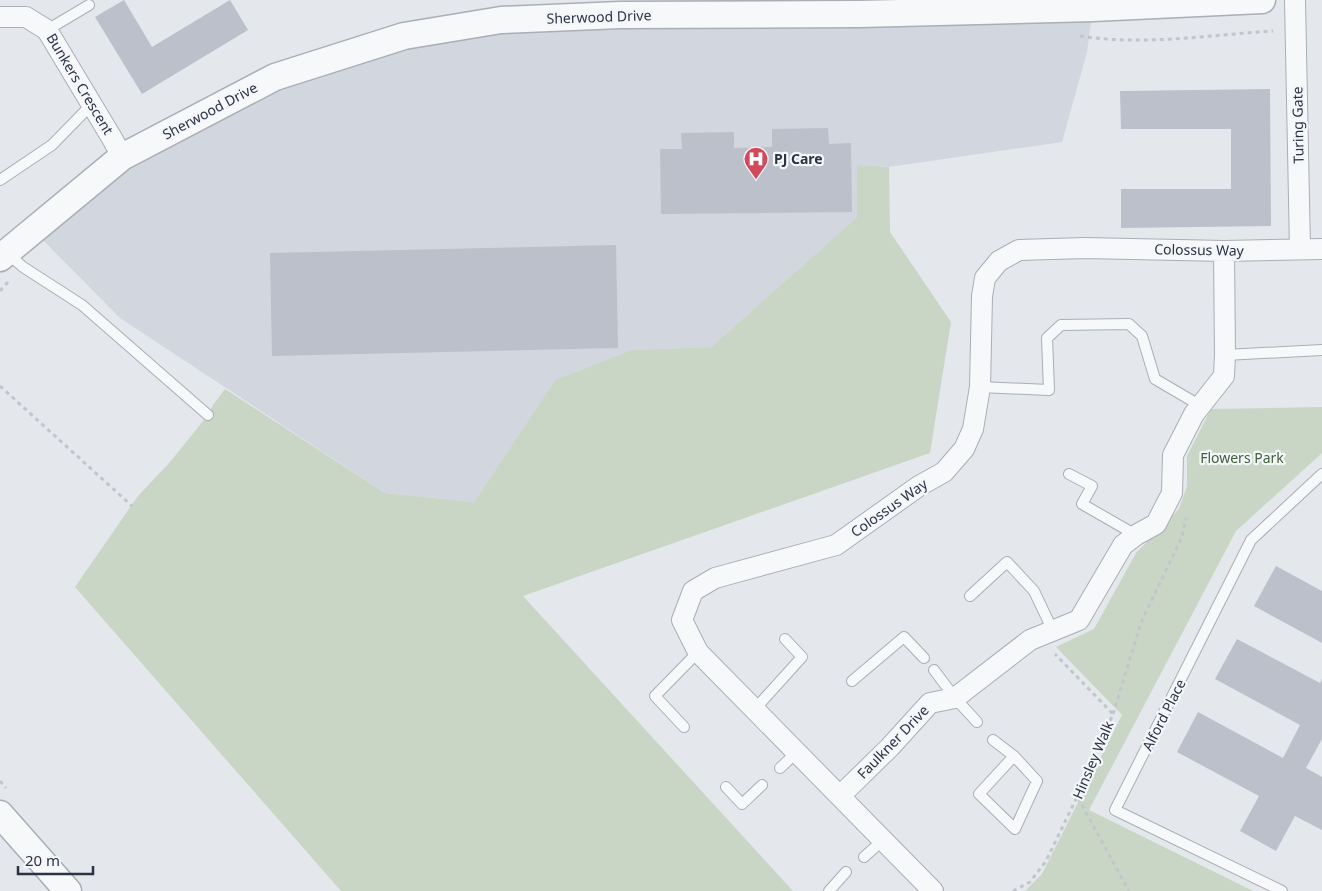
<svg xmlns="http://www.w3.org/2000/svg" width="1322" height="891" font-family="'Noto Sans',sans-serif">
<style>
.built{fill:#d2d6de}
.green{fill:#c9d6c5}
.building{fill:#bbc0ca}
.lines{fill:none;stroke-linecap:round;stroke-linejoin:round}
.service-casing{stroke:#a9aeb7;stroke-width:12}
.minor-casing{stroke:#a9aeb7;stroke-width:22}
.tertiary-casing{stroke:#a9aeb7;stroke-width:29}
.path{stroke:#c2c5cb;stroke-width:3;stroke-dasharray:4 4;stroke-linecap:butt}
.service{stroke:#f7f8fa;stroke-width:10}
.minor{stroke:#f7f8fa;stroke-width:20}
.tertiary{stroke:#f7f8fa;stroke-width:26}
.labels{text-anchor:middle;stroke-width:4.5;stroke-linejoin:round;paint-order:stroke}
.street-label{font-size:14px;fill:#2b3445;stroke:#f4f6f9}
.poi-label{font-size:14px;font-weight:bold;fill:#2b3445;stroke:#f4f6f9;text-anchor:start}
.park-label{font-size:14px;fill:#3f6138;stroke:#f4f6f9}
</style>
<rect width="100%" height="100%" fill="#e4e7ec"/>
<path class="built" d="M1093,8L1087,52L1062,142L889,167L857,165V217L711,347L631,350L555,380L474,502L385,493L120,318L33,230L275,77L404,36Z"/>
<path class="green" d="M857,165L889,167L890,232L951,322L930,453L523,596L793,891H341L75,587L138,496L170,462L208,415L213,405L225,389L385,493L474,502L555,380L631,350L711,347L857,217Z
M1322,407V453L1236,531L1089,810L1253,891H1025L1042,874L1122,715L1056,647L1094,629L1136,553L1179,509L1187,486V456L1211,409Z"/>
<path class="building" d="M124,0L152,47L230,0L248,30L142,94L95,17Z
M1270,89L1271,226L1121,228V189H1231V129H1121L1120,91Z
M828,128L829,144L851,143L852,212L661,214L660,149H682L681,133L734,132V148L772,147V129Z
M616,245L618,348L272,356L270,253Z
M1276,566L1322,591V643L1254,606Z
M1237,639L1320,683L1322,679V739L1306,768L1322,777V830L1295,816L1276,851L1240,831L1259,796L1177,752L1198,712L1283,758L1300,725L1215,679Z"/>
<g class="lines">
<defs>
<path id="service" d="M47,30L89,5
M0,180L52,145L92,104
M7,253L23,267L82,305L208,415
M1225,355L1322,350
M980,387L1049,390L1047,338L1061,325L1129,324L1142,336L1155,379L1201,406
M1069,474L1092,486L1082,504L1136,535
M970,596L1007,562L1034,591L1053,631
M934,670L955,698L977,722
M852,681L904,637L924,658
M755,709L802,657L785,639
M684,727L655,696L698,652
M993,740L1014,756L1037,781L1015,829L979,794L1014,756
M780,768L797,752
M726,787L742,804L762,785
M864,857L883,840
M829,891L846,872
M1282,891L1115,810L1251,540L1322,474"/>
<path id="minor" d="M1295,0L1300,249
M0,17H26L47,30L113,140L122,157
M840,796L890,747L930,703L955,698L1030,640L1079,620L1123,545L1136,535L1156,524L1172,493L1173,455L1194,414L1224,376L1225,355L1224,251
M933,891L698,652L682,620L693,591L715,578L836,545L919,486L944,472L964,449L973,429L980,387L982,296L985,278L999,261L1019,250L1085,248L1224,251L1322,249"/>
<path id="tertiary" d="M0,258L122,157L275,77L404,36L501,20L620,15L860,14L1093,8L1262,0
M0,814L68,891"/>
</defs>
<use href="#service" class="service-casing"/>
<use href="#minor" class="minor-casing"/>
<use href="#tertiary" class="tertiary-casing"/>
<path class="path" d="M1080,36C1143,46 1209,35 1273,31
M0,291L8,282
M0,386L132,506
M1113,714L1142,620L1182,537L1186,518
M0,781L6,788
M1078,798L1129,891
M1013,891L1030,882L1046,861L1077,797L1113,714L1055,654"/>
<use href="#service" class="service"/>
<use href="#minor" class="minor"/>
<use href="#tertiary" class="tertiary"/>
</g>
<defs>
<symbol id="hospital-pin" viewBox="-11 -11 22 30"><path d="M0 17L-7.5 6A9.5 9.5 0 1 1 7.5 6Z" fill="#d1495b" stroke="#f4f6f9"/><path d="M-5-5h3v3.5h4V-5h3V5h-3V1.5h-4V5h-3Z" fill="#fff"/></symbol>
</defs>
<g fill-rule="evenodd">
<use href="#hospital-pin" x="742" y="145" width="28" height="38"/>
</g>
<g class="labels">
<g class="street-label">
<text transform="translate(599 17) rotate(-2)" y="5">Sherwood Drive</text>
<text transform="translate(80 84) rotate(59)" y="5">Bunkers Crescent</text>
<text transform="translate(210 111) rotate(-28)" y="5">Sherwood Drive</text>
<text transform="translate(1298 125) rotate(-91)" y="5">Turing Gate</text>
<text transform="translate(1199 250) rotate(1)" y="5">Colossus Way</text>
<text transform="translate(889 508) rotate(-35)" y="5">Colossus Way</text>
<text transform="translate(1164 715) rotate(-63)" y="5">Alford Place</text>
<text transform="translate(893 742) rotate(-46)" y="5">Faulkner Drive</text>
<text transform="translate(1093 760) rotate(-67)" y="5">Hinsley Walk</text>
</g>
<g class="poi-label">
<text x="774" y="164">PJ Care</text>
</g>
<g class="park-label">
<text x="1242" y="463">Flowers Park</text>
</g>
</g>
<path d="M18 866v8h75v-8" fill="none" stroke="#2b3445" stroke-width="2.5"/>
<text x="25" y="866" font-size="15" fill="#2b3445" stroke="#f4f6f9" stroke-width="4" paint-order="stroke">20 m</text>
</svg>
